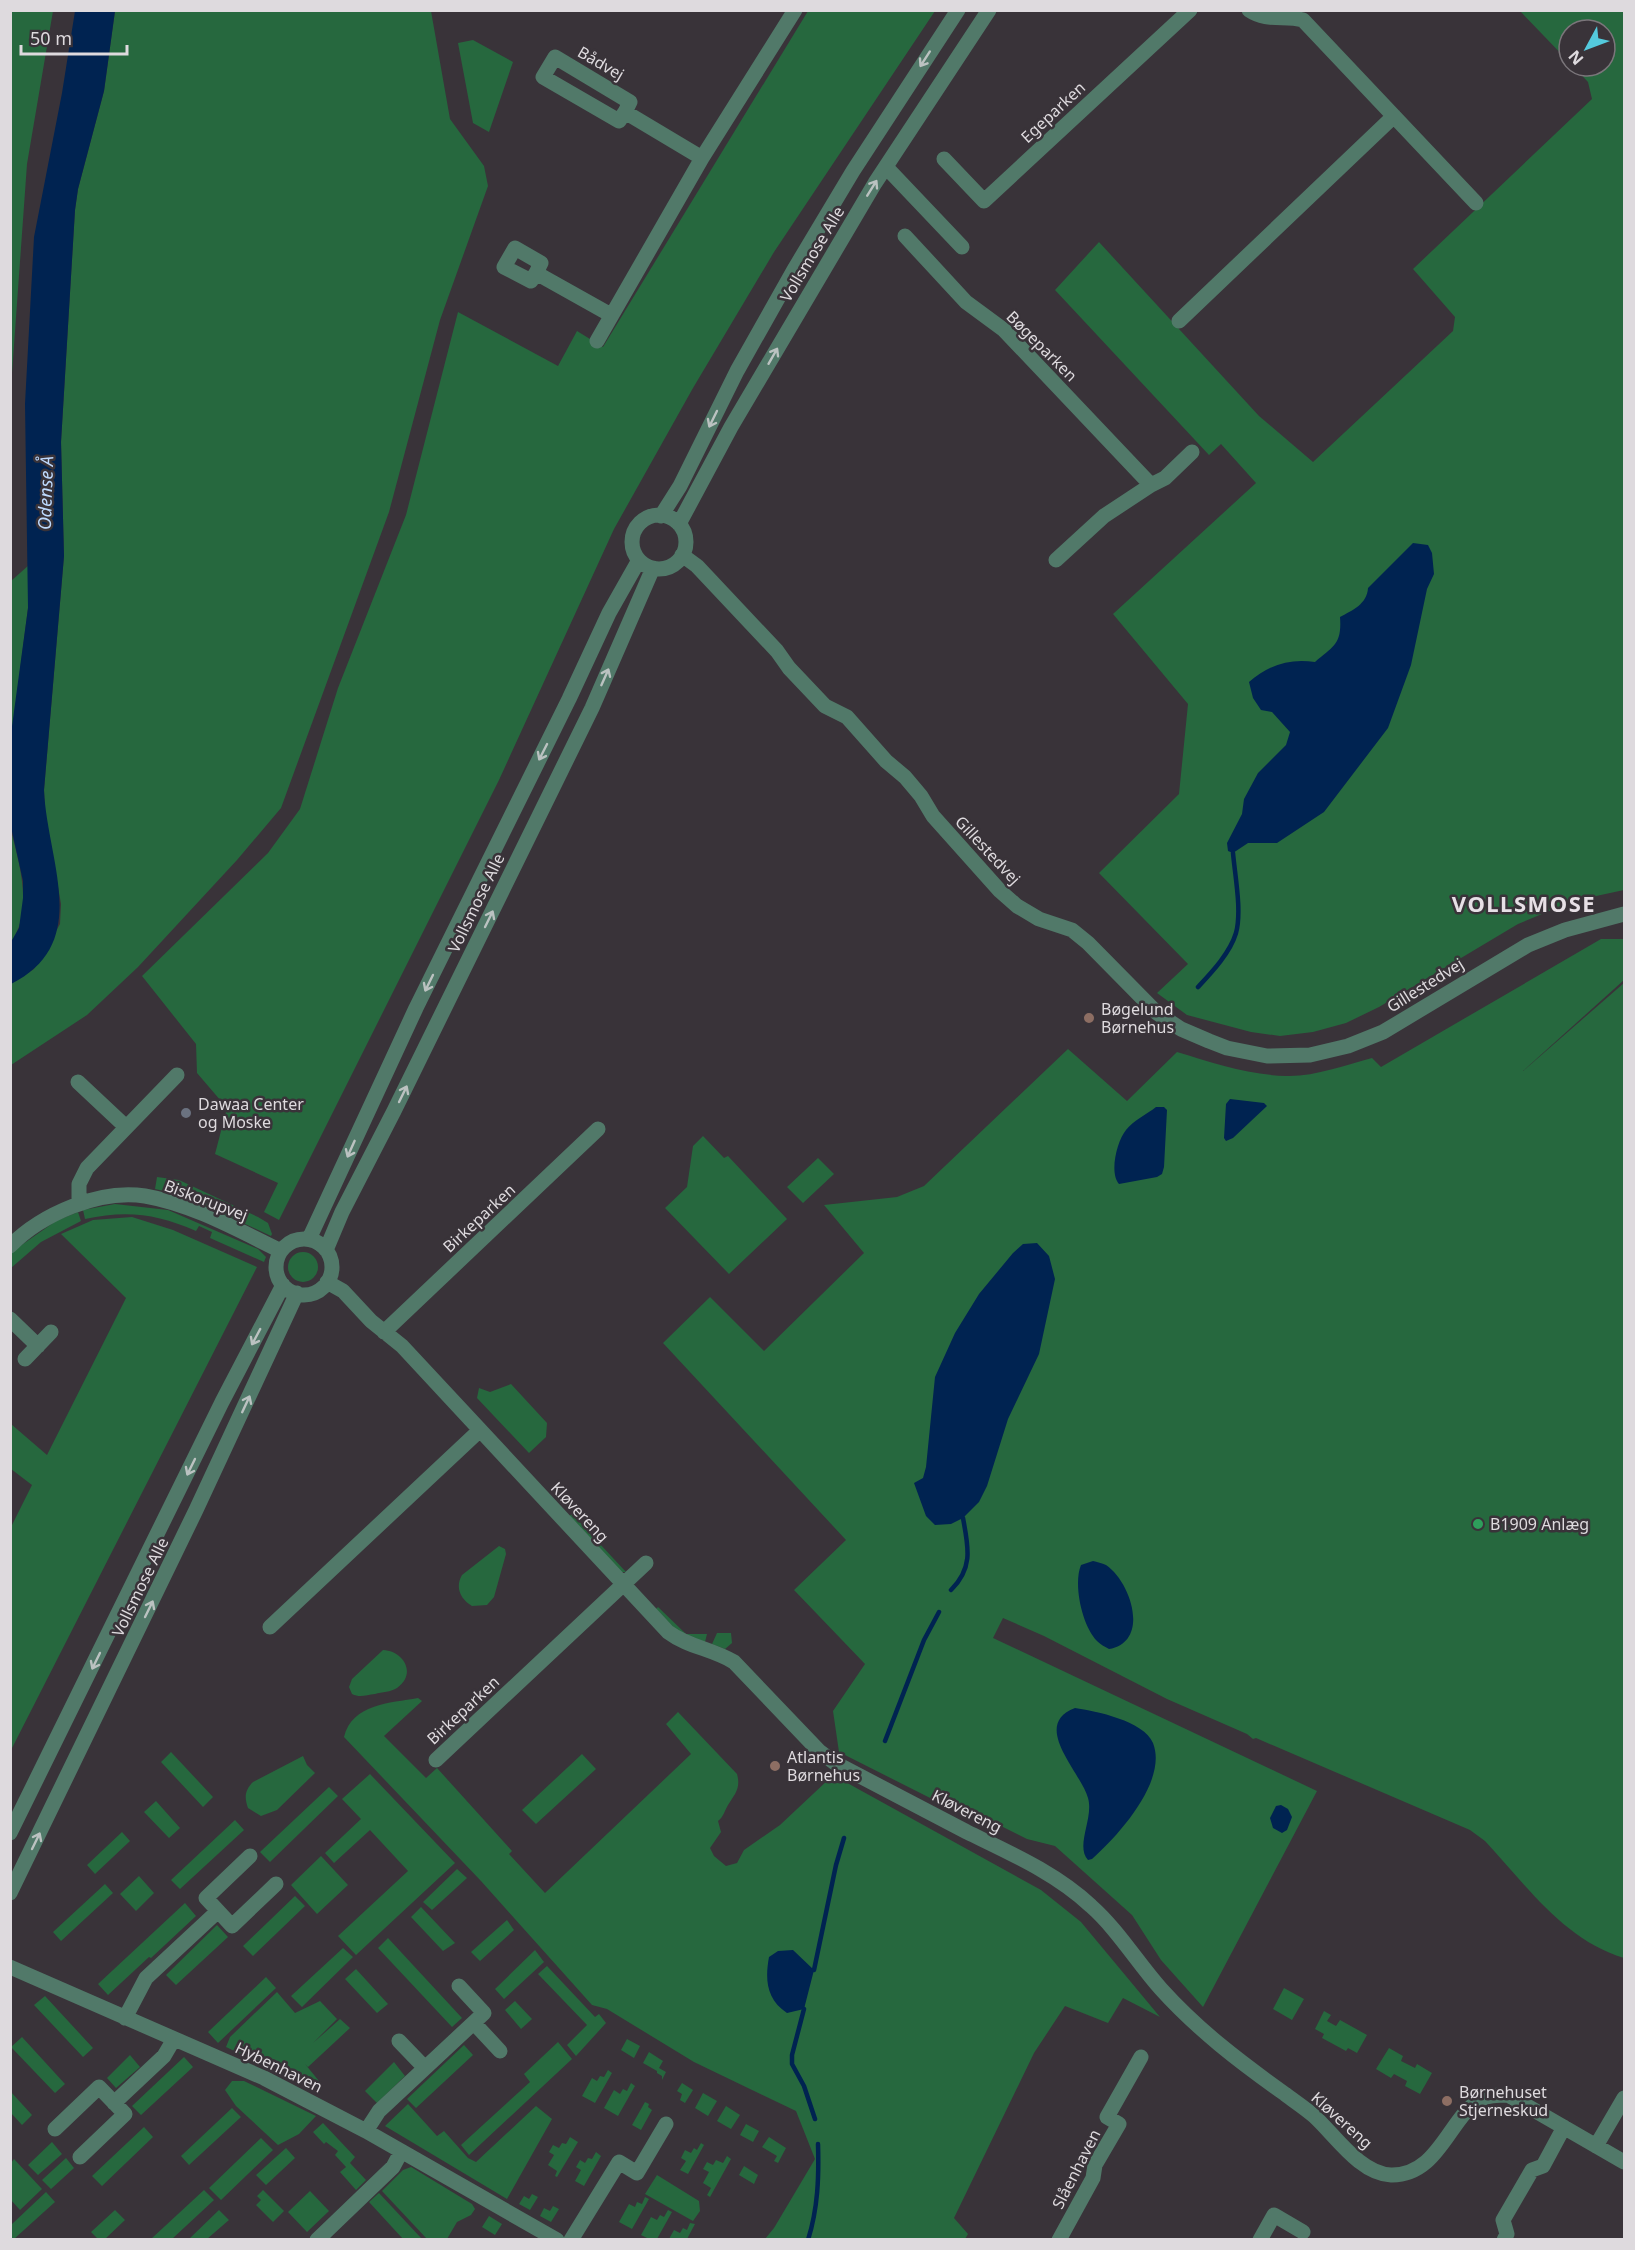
<svg xmlns="http://www.w3.org/2000/svg" width="1635" height="2250" font-family="'Noto Sans',sans-serif">
<style>
.green{fill:#26683e}
.water{fill:#002351}
.lines{fill:none;stroke-linecap:round;stroke-linejoin:round}
.stream{stroke:#002351;stroke-width:4.5}
.minor{stroke:#517969;stroke-width:15}
.oneway{stroke:#bbc2c1}
.education-dot{fill:#8d6e63;stroke:#393339;stroke-width:2}
.worship-dot{fill:#6b7280;stroke:#393339;stroke-width:2}
.leisure-dot{fill:#2e9e5b;stroke:#393339;stroke-width:2}
.labels{text-anchor:middle;stroke-width:5;stroke-linejoin:round;paint-order:stroke}
.street-label{font-size:16px;fill:#dedade;stroke:#393339}
.poi-label{font-size:16px;fill:#dedade;stroke:#393339;text-anchor:start}
.water-label{font-size:18px;font-style:italic;fill:#bdd9fd;stroke:#393339}
.district-label{font-size:22px;font-weight:bold;letter-spacing:1.5px;fill:#e7e0e6;stroke:#393339}
</style>
<rect width="100%" height="100%" fill="#393339"/>
<path class="green" d="M11,10L53,11L27,164L11,387Z
M115,11H431L450,119L484,166L488,186L440,320L389,512L281,808L237,860L138,967L87,1015L11,1065V984L34,969L60,924L61,904L45,811L44,790L64,556L61,442L75,210L78,189L104,91Z
M808,11H935L774,252L693,388L614,529L499,780L279,1220L264,1212L278,1183L215,1154L227,1108L197,1073L196,1044L142,976L268,853L300,809L338,688L406,515L458,312L558,366L577,331L603,347Z
M1520,11H1624V890L1573,901L1518,924L1379,1007L1346,1023L1313,1032L1280,1036L1251,1032L1187,1015L1157,993L1188,964L1099,873L1179,794L1188,704L1113,614L1256,483L1221,444L1209,455L1055,290L1099,242L1259,416L1313,462L1453,331L1455,317L1413,269L1592,99L1588,82L1573,66H1605V30H1569V62Z
M473,40L513,62L489,132L473,123L458,43Z
M29,565L28,608L11,741V581Z
M10,827C19,862 34,910 11,942Z
M1601,939H1624V980L1523,1071L1624,983V1958C1564,1940 1526,1885 1485,1841L1470,1830L1256,1738L1253,1739L1247,1734L1167,1699L1044,1636L1003,1618L993,1638L1317,1791L1203,2007L1161,1960L1132,1915L1055,1846L1027,1839L987,1819L948,1807L839,1752L833,1711L865,1664L794,1590L846,1540L663,1343L710,1297L764,1351L864,1253L824,1205L897,1197L924,1186L1068,1049L1127,1101L1177,1052C1213,1063 1249,1075 1286,1076C1314,1077 1345,1065 1372,1058L1381,1067Z
M703,1136L724,1158L728,1156L787,1219L729,1274L665,1208L687,1187L693,1146Z
M818,1158L834,1174L803,1203L787,1187Z
M157,1177L179,1180L258,1217L268,1223L272,1234L271,1236L183,1195L155,1189Z
M115,1204L168,1210L258,1249L266,1257L264,1262L210,1238L212,1232L199,1226L196,1231C157,1214 127,1210 85,1219L83,1210Z
M78,1212L81,1221L41,1242L11,1268V1254L13,1251L56,1221Z
M132,1217L173,1230L257,1267L11,1750V1527L32,1485L11,1469V1424L47,1455L126,1298L61,1234L93,1220Z
M288 1267a15 15 0 1 1 30 0a15 15 0 1 1-30 0Z
M511,1384L547,1423L546,1437L529,1453L477,1398L479,1388L490,1392Z
M572,1514L626,1572H621L569,1516Z
M499,1546L505,1549L506,1554L494,1597L487,1605L472,1606C460,1599 455,1587 462,1575Z
M658,1607L686,1634H707L705,1642L677,1631L656,1609Z
M717,1633H731L732,1643L725,1649L712,1644Z
M383,1650C404,1651 417,1674 397,1688C391,1692 382,1692 375,1694C366,1695 360,1698 352,1694L349,1687L352,1679Z
M418,1698L422,1701L384,1736L426,1778L437,1768L512,1851L509,1854L545,1893L691,1754L666,1724L678,1712L737,1774C741,1788 735,1794 728,1805C724,1812 724,1816 718,1821L721,1832L710,1848L714,1856L726,1866L737,1863L744,1850L780,1825L829,1779L831,1774L1041,1890L1081,1922L1160,2017L1123,1998L1108,2023L1065,2006L1034,2053L954,2218L968,2234L965,2239H765L774,2228L815,2159L796,2111L694,2062L607,2009L592,2005L481,1881L344,1737C352,1704 390,1703 418,1698Z
M171,1752L213,1797L203,1807L161,1762Z
M582,1754L596,1769L536,1824L522,1810Z
M303,1756L307,1765L315,1773L277,1810L261,1816L248,1808C244,1797 245,1790 253,1782Z
M370,1774L455,1863L356,1955L338,1936L408,1871L370,1830L334,1863L325,1853L361,1819L342,1799Z
M329,1787L338,1796L270,1862L260,1852Z
M156,1801L180,1828L169,1838L144,1812Z
M235,1820L244,1830L180,1889L171,1880Z
M122,1832L130,1841L95,1874L87,1865Z
M321,1856L348,1885L317,1914L291,1885Z
M457,1869L467,1878L432,1910L423,1902Z
M139,1876L154,1893L136,1911L120,1894Z
M105,1884L113,1893L61,1941L53,1932Z
M295,1896L305,1906L253,1956L243,1946Z
M185,1903L196,1916L151,1958L149,1957L108,1995L98,1984Z
M421,1907L455,1943L443,1951L411,1917Z
M507,1920L514,1930L480,1961L471,1952Z
M217,1925L228,1937L176,1985L166,1975Z
M388,1938L462,2018L452,2027L378,1948Z
M343,1948L353,1957L302,2007L291,1996Z
M535,1950L544,1962L504,1999L495,1989Z
M547,1966L595,2017L599,2014L606,2023L576,2056L567,2045L587,2025L538,1974Z
M356,1969L388,2004L377,2013L345,1979Z
M266,1977L276,1988L218,2043L208,2032Z
M1284,1988L1304,1999L1292,2020L1273,2009Z
M277,1992L295,2013L320,2001L337,2019L313,2043L340,2019L350,2028L308,2067L305,2064L319,2081L313,2085L293,2079L226,2047L230,2037Z
M45,1996L93,2048L83,2057L34,2005Z
M515,2001L532,2019L521,2029L505,2010Z
M1324,2011L1331,2015L1327,2021L1336,2026L1340,2020L1367,2035L1357,2053L1348,2048L1346,2051L1322,2038L1324,2034L1315,2029Z
M22,2037L65,2084L55,2093L11,2047Z
M627,2039L640,2046L634,2058L621,2050Z
M558,2042L572,2059L469,2155L461,2145L530,2082L524,2074Z
M464,2045L473,2055L416,2108L407,2099Z
M1389,2048L1403,2056L1401,2061L1415,2068L1417,2064L1432,2073L1420,2094L1405,2086L1407,2081L1394,2074L1391,2078L1376,2069Z
M649,2052L663,2061L659,2068L666,2072L662,2080V2076L657,2073V2071L643,2063Z
M130,2055L140,2067L116,2088L107,2078Z
M184,2057L193,2067L141,2115L132,2106Z
M394,2062L405,2076L377,2103L365,2091Z
M608,2070L612,2073L595,2103L582,2096L592,2078L597,2081L600,2076L604,2077Z
M232,2081H244L316,2116L299,2134L278,2145L236,2106L225,2090Z
M631,2083L635,2086L618,2116L604,2108L614,2090L620,2094L623,2089L627,2091Z
M682,2083L693,2090L685,2103L680,2100L682,2094L677,2091Z
M11,2092L32,2115L22,2125L11,2113Z
M703,2093L717,2101L708,2116L695,2108Z
M645,2102L649,2104L648,2107L652,2110L641,2130L632,2125Z
M408,2104L437,2136L444,2131L468,2158L476,2162L536,2106L552,2119L507,2199L385,2126Z
M726,2106L740,2115L731,2129L717,2121Z
M232,2108L241,2117L189,2165L181,2156Z
M323,2123L355,2157L350,2163L366,2180L356,2190L340,2172L346,2167L335,2155L338,2151L326,2142L324,2144L313,2132Z
M746,2124L759,2131L753,2142L740,2135Z
M144,2127L153,2137L102,2186L92,2176Z
M570,2137L578,2142L557,2177L555,2176L557,2171L548,2165L554,2155L549,2152L553,2145L559,2148L562,2143L566,2144Z
M769,2137L786,2148L778,2163L774,2161L777,2156L762,2147Z
M261,2138L273,2150L221,2200L209,2188Z
M52,2142L62,2154L38,2175L28,2165Z
M701,2143L704,2145L688,2174L680,2170L686,2161L681,2158L685,2150L691,2153L694,2148L697,2150Z
M286,2148L295,2158L266,2185L256,2175Z
M596,2152L601,2156L584,2186L575,2181L581,2170L576,2167L580,2160L585,2163L588,2158L592,2159Z
M727,2156L731,2159L710,2197L707,2195L711,2188L703,2183L709,2172L703,2169L707,2162L713,2165L716,2160L723,2163Z
M66,2158L74,2168L51,2189L42,2180Z
M14,2159L42,2189L20,2210L11,2200V2163Z
M744,2166L758,2175L754,2184L739,2175Z
M411,2167L472,2204L475,2209L471,2215L457,2222L447,2239H427L382,2191L403,2170Z
M657,2175L699,2201L700,2211L693,2221L645,2194Z
M204,2190L214,2200L172,2239H151Z
M263,2190L284,2211L273,2222L256,2205L261,2200L257,2196Z
M310,2191L329,2211L307,2232L288,2212Z
M46,2192L55,2202L14,2239H11V2225Z
M379,2193L422,2239H403L369,2202Z
M532,2194L538,2197L530,2210L519,2204L524,2196L529,2199Z
M645,2197L649,2199L632,2229L619,2222L629,2204L635,2207L637,2202L642,2204Z
M553,2206L559,2209L551,2222L540,2216L544,2208L550,2211Z
M115,2210L125,2220L105,2239H98L91,2232Z
M219,2210L229,2220L207,2239H189Z
M668,2210L672,2212L657,2239H649L641,2235L651,2217L657,2220L660,2215L664,2217Z
M489,2216L502,2224L495,2235L482,2227Z
M690,2223L695,2224L687,2239H669L674,2230L680,2233L683,2228L687,2230Z"/>
<path class="water" d="M75,11H115L104,91L78,189L75,210L61,442L64,556L44,790C47,861 93,943 11,984V942L19,928L23,898V881L11,827L10,741L28,608L25,404L34,237L62,93Z
M1413,543L1428,545L1432,553L1434,574L1427,589L1411,665L1388,728L1324,812L1277,843H1248L1233,853L1228,851L1227,843L1242,814L1244,799L1258,773L1286,745L1290,732L1272,712L1261,710L1253,698L1249,682C1268,665 1290,658 1315,662C1334,646 1342,644 1340,617C1353,610 1367,604 1368,588Z
M1230,1099L1264,1103L1267,1106L1233,1138L1226,1141L1224,1138L1226,1104Z
M1156,1107H1164L1167,1110L1164,1167L1162,1174L1157,1177L1119,1184C1109,1173 1117,1141 1126,1130C1133,1121 1147,1114 1156,1107Z
M1037,1243L1049,1256L1055,1279L1039,1354L1008,1419L987,1486L979,1502L963,1518L951,1524L935,1525L926,1516L914,1483L923,1478L926,1467L935,1377L955,1333L979,1294L1013,1253L1023,1244Z
M1093,1561C1097,1562 1102,1563 1106,1565C1132,1583 1150,1642 1109,1649C1105,1647 1100,1644 1097,1641C1082,1626 1073,1584 1081,1565Z
M1075,1708C1096,1711 1144,1721 1153,1743C1168,1781 1118,1836 1092,1859L1088,1860C1075,1846 1094,1818 1088,1798C1081,1772 1030,1725 1075,1708Z
M1281,1805L1288,1809L1292,1817L1287,1830L1282,1833L1273,1828L1270,1818L1276,1806Z
M793,1950L814,1970L804,2009L787,2013C766,1999 765,1979 769,1957L778,1951Z"/>
<g class="lines">
<path class="stream" d="M1198,987C1212,972 1230,953 1236,933C1242,911 1235,876 1233,853
M951,1590C974,1567 968,1546 963,1518
M885,1741L924,1640L939,1612
M814,1970L836,1865L844,1838
M804,2009L792,2055V2064L804,2086L815,2119
M808,2240C818,2208 819,2177 818,2144"/>
<path class="minor" d="M1249,10C1267,22 1284,15 1303,20L1476,203
M625,112L630,102L555,57L543,77L619,121L625,112L702,158
M944,159L984,201L1190,10
M886,167L962,247
M905,236L966,302L1004,330L1151,485L1104,516L1056,560
M536,273L541,263L515,248L504,267L531,281L536,273L611,315
M1179,321L1394,116
M597,341L702,158L795,10
M1151,485L1165,478L1192,452
M632 542a27 27 0 1 1 54 0a27 27 0 1 1-54 0Z
M661,516L680,486L737,371L795,268L853,171L958,10
M679,524L731,427L875,183L989,10
M682,555L697,566L777,651L789,668L825,706L847,717L886,761L905,777L921,796L933,816L1000,891L1017,906L1039,919L1072,930L1088,943L1157,1013L1181,1029L1209,1041L1227,1048L1267,1056L1310,1055L1348,1046L1383,1032L1528,945L1565,930L1624,914
M78,1082L126,1127
M79,1203V1184L87,1168L177,1075
M309,1239L416,1008L569,699L609,613L639,560
M276 1267a28 28 0 1 1 56 0a28 28 0 1 1-56 0Z
M10,1246C42,1214 99,1189 145,1196C192,1204 238,1230 281,1251
M326,1250L342,1212L394,1111L592,708L653,568
M327,1282L343,1291L371,1321L402,1346L668,1632C688,1647 713,1649 734,1662L819,1751L835,1763C879,1786 923,1809 967,1832C1010,1853 1056,1873 1091,1906C1118,1930 1137,1962 1161,1989C1198,2030 1240,2062 1285,2094C1294,2101 1305,2108 1314,2116C1335,2135 1360,2174 1391,2175C1439,2176 1449,2117 1481,2099C1489,2095 1499,2095 1508,2095L1624,2162
M10,1319L38,1346
M384,1332L598,1129
M25,1359L51,1332
M270,1627L480,1430
M436,1760L646,1563
M10,1833L222,1402L283,1285
M250,1856L206,1898L232,1926L276,1884
M10,1893L196,1510L297,1293
M10,1967L264,2078L366,2131L557,2240
M125,2018L146,1978L218,1911
M474,2023L500,2051
M399,2041L425,2068
M114,2103L164,2056L174,2039
M55,2129L99,2087L125,2114L80,2157
M366,2131L379,2111L484,2013L459,1986
M1596,2146L1624,2098
M317,2240L393,2167L401,2152
M571,2240L619,2162L637,2173L666,2124
M1059,2240L1093,2178L1095,2165L1119,2124L1107,2117L1141,2057
M1260,2240L1274,2215L1303,2232
M1504,2240L1507,2234L1503,2220L1532,2170L1543,2166L1564,2127"/>
</g>
<defs><path id="oneway-shaft" d="M-6 0H5M1.5-3L5.5 0L1.5 3" fill="none" stroke-width="1.6" stroke-linecap="round" stroke-linejoin="round" transform="scale(1.5)"/></defs>
<g class="oneway">
<use href="#oneway-shaft" transform="translate(925 59) rotate(123)"/>
<use href="#oneway-shaft" transform="translate(872 188) rotate(-58)"/>
<use href="#oneway-shaft" transform="translate(773 356) rotate(-60)"/>
<use href="#oneway-shaft" transform="translate(713 419) rotate(116)"/>
<use href="#oneway-shaft" transform="translate(605 677) rotate(-66)"/>
<use href="#oneway-shaft" transform="translate(543 752) rotate(117)"/>
<use href="#oneway-shaft" transform="translate(489 919) rotate(-64)"/>
<use href="#oneway-shaft" transform="translate(429 983) rotate(116)"/>
<use href="#oneway-shaft" transform="translate(403 1094) rotate(-64)"/>
<use href="#oneway-shaft" transform="translate(351 1149) rotate(114)"/>
<use href="#oneway-shaft" transform="translate(256 1337) rotate(118)"/>
<use href="#oneway-shaft" transform="translate(246 1404) rotate(-65)"/>
<use href="#oneway-shaft" transform="translate(191 1467) rotate(116)"/>
<use href="#oneway-shaft" transform="translate(149 1609) rotate(-64)"/>
<use href="#oneway-shaft" transform="translate(96 1661) rotate(116)"/>
<use href="#oneway-shaft" transform="translate(36 1841) rotate(-64)"/>
</g>
<g class="education-dot">
<circle cx="1089" cy="1018" r="6"/>
<circle cx="775" cy="1766" r="6"/>
<circle cx="1447" cy="2101" r="6"/>
</g>
<circle class="worship-dot" cx="186" cy="1113" r="6"/>
<circle class="leisure-dot" cx="1478" cy="1524" r="6"/>
<g class="labels">
<g class="street-label">
<text transform="translate(601 63) rotate(30)" y="6">Bådvej</text>
<text transform="translate(1053 112) rotate(-43)" y="6">Egeparken</text>
<text transform="translate(812 254) rotate(-59)" y="6">Vollsmose Alle</text>
<text transform="translate(1042 346) rotate(45)" y="6">Bøgeparken</text>
<text transform="translate(988 850) rotate(47)" y="6">Gillestedvej</text>
<text transform="translate(476 903) rotate(-64)" y="6">Vollsmose Alle</text>
<text transform="translate(1425 985) rotate(-32)" y="6">Gillestedvej</text>
<text transform="translate(206 1200) rotate(21)" y="6">Biskorupvej</text>
<text transform="translate(479 1218) rotate(-43)" y="6">Birkeparken</text>
<text transform="translate(580 1512) rotate(47)" y="6">Kløvereng</text>
<text transform="translate(140 1587) rotate(-64)" y="6">Vollsmose Alle</text>
<text transform="translate(463 1710) rotate(-43)" y="6">Birkeparken</text>
<text transform="translate(967 1811) rotate(27)" y="6">Kløvereng</text>
<text transform="translate(279 2067) rotate(26)" y="6">Hybenhaven</text>
<text transform="translate(1342 2120) rotate(42)" y="6">Kløvereng</text>
<text transform="translate(1076 2169) rotate(-63)" y="6">Slåenhaven</text>
</g>
<g class="poi-label">
<text x="1101" y="1015">Bøgelund<tspan x="1101" dy="18">Børnehus</tspan></text>
<text x="198" y="1110">Dawaa Center<tspan x="198" dy="18">og Moske</tspan></text>
<text x="1490" y="1530">B1909 Anlæg</text>
<text x="787" y="1763">Atlantis<tspan x="787" dy="18">Børnehus</tspan></text>
<text x="1459" y="2098">Børnehuset<tspan x="1459" dy="18">Stjerneskud</tspan></text>
</g>
<g class="water-label">
<text transform="translate(46 493) rotate(-88)" y="6">Odense Å</text>
</g>
<g class="district-label">
<text x="1524" y="912">VOLLSMOSE</text>
</g>
</g>
<rect width="1635" height="2250" fill="none" stroke="#dedade" stroke-width="24"/>
<g transform="translate(1587 48) rotate(229)"><circle r="28" fill="#393339" stroke="#7b767b" stroke-width="1.5"/>
<path d="M0-4.5L10 22L0 15L-10 22Z" fill="#54cadd"/>
<text y="-9" font-size="16" font-weight="bold" text-anchor="middle" fill="#dedade">N</text>
</g>
<path d="M21 45v9h106v-9" fill="none" stroke="#dedade" stroke-width="3"/>
<text x="30" y="45" font-size="18" fill="#dedade" stroke="#393339" stroke-width="4.5" paint-order="stroke">50 m</text>
</svg>
